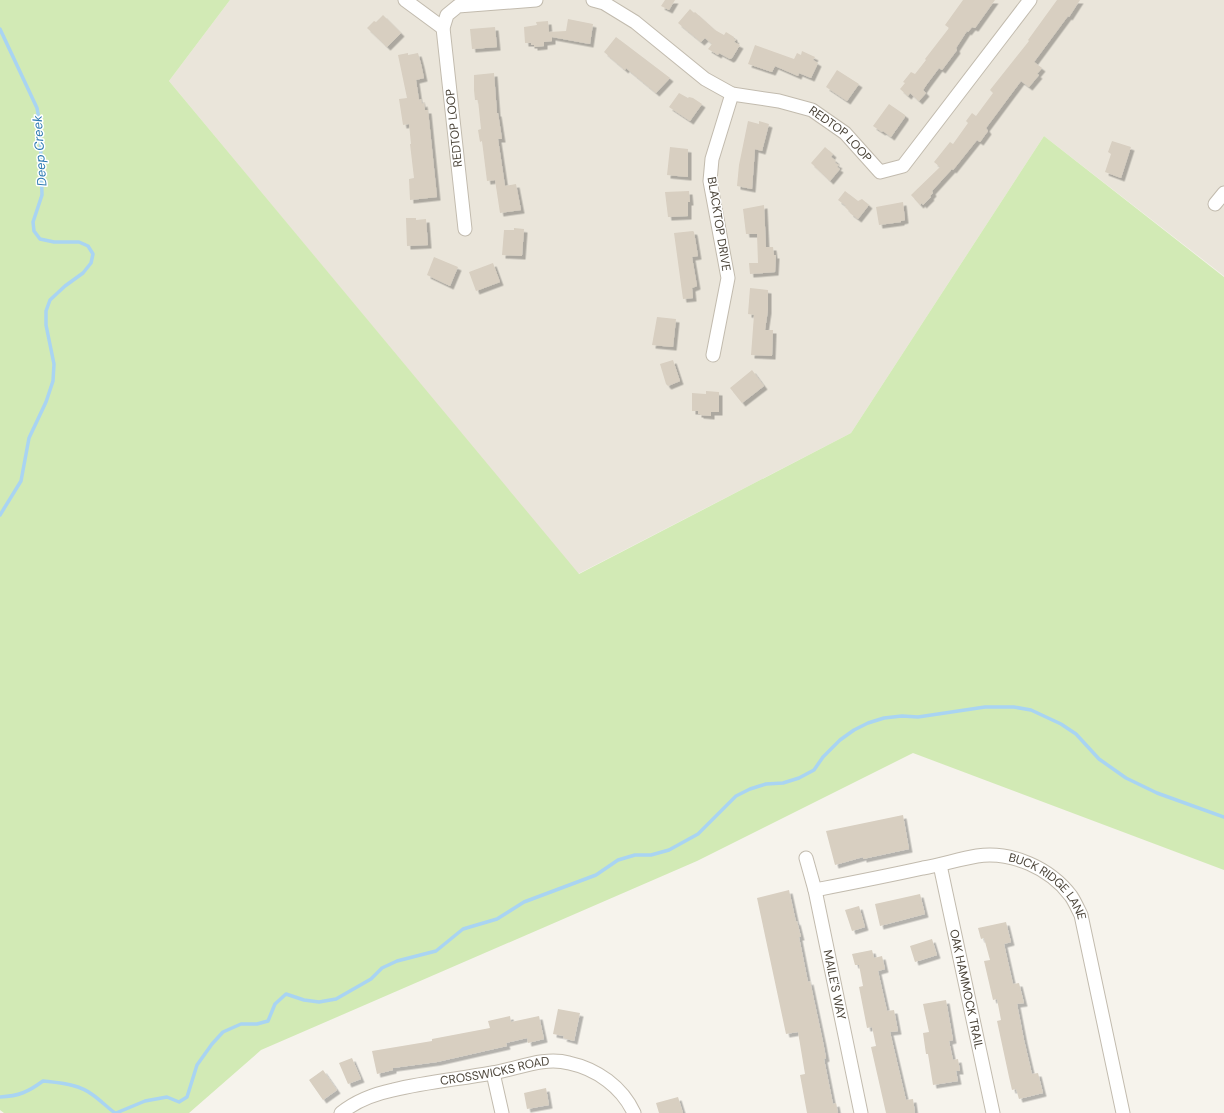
<svg xmlns="http://www.w3.org/2000/svg" width="1224" height="1113" font-family="'DM Sans',sans-serif">
<style>
.residential{fill:#eae5da}
.green{fill:#d2eab5}
.lines{fill:none;stroke-linecap:round;stroke-linejoin:round}
.stream{stroke:#a9d4f2;stroke-width:3.5}
.building{fill:#d8cfc1;filter:url(#shadow)}
.minor-casing{stroke:#c2bbae;stroke-width:15}
.minor{stroke:#fff;stroke-width:13}
.labels{text-anchor:middle;stroke-width:3;stroke-linejoin:round;paint-order:stroke}
.street-label{font-size:12px;fill:#4b4439;stroke:#fff}
.water-label{font-size:13px;font-style:italic;fill:#2e7ab2;stroke:#fff}
</style>
<defs>
<filter id="shadow"><feDropShadow dx="3.5" dy="3.5" stdDeviation="0" flood-color="#0004"/></filter>
</defs>
<rect width="100%" height="100%" fill="#f6f3ec"/>
<path class="residential" d="M230,0H1224V276L1044,136L851,433L578,574L169,81Z"/>
<path class="green" d="M0,0H230L169,81L579,574L851,433L1044,136L1224,277V870L913,753L697,861L261,1050L189,1113H4L0,1110Z"/>
<g class="lines">
<path class="stream" d="M0,29L37,108L40,125L42,195L33,222L34,231L40,239L54,242H79L88,246L93,254L91,263L83,273L65,286L50,300L46,311V325L54,364L53,381L46,402L29,438L21,481L0,515
M0,1097C19,1096 28,1092 43,1081C60,1083 79,1084 93,1095C100,1100 107,1107 115,1113
M116,1113L145,1101L167,1097L179,1102L187,1097L197,1065L212,1044L223,1032L241,1024H257L268,1021L275,1004L286,994L304,1000L319,1002L336,999L371,979L382,968L397,961L436,951L463,929L497,919L524,902L596,875L618,860L635,855H651L669,850L698,834L736,796L750,789L766,784L783,783L799,778L814,770L823,757L840,740L854,730L868,723L884,718L902,716L918,717L985,707H1014L1031,710L1061,724L1076,734L1099,759L1126,778L1157,793L1224,817"/>
</g>
<path class="building" d="M665,0H675L669,10L661,6Z
M963,0H995L975,28L972,27L968,32L967,31L956,48L957,50L942,70L939,68L927,84L923,90L926,93L919,101L910,93L908,96L900,89L905,83L903,82L911,72L915,74L926,60L925,59L949,28L945,25Z
M1057,0H1080L1069,17L1068,16L1034,62L1042,68L1037,74L1039,75L1029,87L1021,81L986,128L988,131L980,142L977,140L953,170L952,169L932,191L933,193L930,196L931,197L923,205L922,203L920,205L911,195L940,167L934,162L950,142L953,144L968,123L966,121L972,113L976,116L993,93L990,90L1029,41L1028,40Z
M690,9L694,13L695,12L715,30L724,35L726,32L734,37V39L736,40L734,42L740,45L732,58L730,59L719,53L718,55L708,49L712,44L705,38L701,42L678,23Z
M383,15L401,33L387,47L367,28L374,21L376,22Z
M568,19L593,24L590,44L552,37V41L544,42V46L534,47V45H531V43H525L524,27L537,25L536,22L548,21L549,32L566,31Z
M495,27L497,47L472,49L470,29Z
M616,37L670,78L656,93L626,68L625,70L604,52Z
M755,45L794,59L797,53L801,55L802,51L815,57L813,60L818,63L811,78L799,73L798,76L775,66L772,72L748,64Z
M408,53V55L418,53L421,64L424,78L416,80L419,100L421,99L422,104L424,103L425,110H428L437,197L410,200L409,179L414,178L410,144H411L409,124L403,125L399,99L407,98L398,55Z
M837,70L859,84L847,101L826,87Z
M494,73L497,113H498L502,139H498L505,186L516,184L521,210L500,213L495,180L487,181L482,141L480,142L478,130L481,129L478,100H475L474,90V75Z
M679,93L688,98L689,97L693,98L702,104L690,121L669,107Z
M889,104L905,115V117L891,137L883,131L882,132L873,126Z
M748,121L759,124V121L769,124L762,151L755,149L752,189L737,186L739,165Z
M1112,141L1131,147L1121,178L1105,172L1111,154L1108,152Z
M670,147L688,149V177L667,175Z
M825,147L833,154L831,157L836,161L835,163L839,165L837,167L840,169L830,181L811,163Z
M689,191L690,202H688V216L668,217L665,192Z
M845,191L858,201L862,199L869,205L858,219L850,213V212L845,207L846,206L838,200Z
M903,202L905,220L901,221V222L879,225L876,207Z
M764,205L766,247H773L774,255H776L775,272L750,274L749,263H758L757,234H746L743,209Z
M406,218H416V220L426,219L428,245L407,246Z
M514,228L524,229L522,256L502,255L504,230H514Z
M693,231L694,232L698,256L692,257L697,286L692,288L693,298L683,299L674,233Z
M434,257L458,267L450,286L427,275Z
M493,263L500,282L476,291L469,272Z
M750,288L768,290V310L765,330H773L772,356L751,355L754,315L748,314Z
M657,317L676,319L673,347L652,345Z
M673,360L680,381L668,386L666,384L660,364Z
M752,370L764,386L742,403L730,388Z
M706,391L719,392V412H711V416L700,415V414H698V411H692V393L706,394Z
M903,815L909,849L863,859V857L835,865L826,831Z
M789,890L796,922L797,921L801,937H799L808,982L810,981L823,1042L826,1058L824,1059L833,1104L836,1103L838,1113H807L800,1075L805,1074L798,1032L786,1034L757,898Z
M920,894L925,914L880,926L875,904Z
M859,906L865,927L852,931L845,910Z
M1006,922L1011,942L1004,944L1013,984L1019,983L1024,1003L1017,1004L1024,1040L1032,1074L1038,1073L1043,1093L1019,1099L1016,1089L1012,1090L1009,1077L997,1021L1001,1020L997,999L993,1000L984,961L990,960L984,938L981,939L978,928Z
M932,939L937,955L915,962L910,946Z
M872,950L874,958L882,956L885,969L878,971L887,1011L894,1010L898,1031L890,1032L906,1100L913,1099L915,1113H886L871,1047L876,1046L872,1027L867,1028L859,987L863,986L859,965H855L852,954Z
M946,1000L953,1040L949,1041L953,1060L958,1059L960,1071H956L958,1081L933,1085L928,1054H926L923,1033L929,1032L923,1004Z
M558,1009L580,1013L574,1041L563,1038L564,1036L553,1034Z
M510,1016L511,1022L539,1016L544,1039L528,1043L527,1038L506,1043L507,1046L437,1062L393,1068V1070L377,1074L372,1051L432,1041V1039L490,1028L488,1021Z
M352,1058L361,1079L348,1084L339,1063Z
M323,1070L337,1090L323,1100L309,1080Z
M546,1088L549,1105L527,1109L524,1093Z
M678,1097L683,1113H659L656,1103Z"/>
<g class="lines">
<defs>
<g id="minor">
<path d="M405,0L443,28"/>
<path id="s1" d="M593,0L604,3L635,22L705,79L732,94L779,101L812,110L845,133L880,172L903,166L1030,0"/>
<path d="M1215,204L1224,193"/>
<path d="M465,229L443,28L447,15L458,6L536,0"/>
<path d="M713,355L728,278L710,181L712,159L732,94"/>
<path id="s2" d="M806,858L815,890L861,1113"/>
<path id="s3" d="M940,865L993,1113"/>
<path id="s4" d="M815,890C851,883 887,876 923,868C941,865 959,859 977,856C1012,851 1050,868 1071,896C1075,902 1078,909 1081,915L1123,1113"/>
<path d="M493,1073L502,1113"/>
<path id="s5" d="M341,1113C356,1101 374,1094 393,1090C426,1082 459,1079 492,1073C517,1069 544,1056 569,1063C597,1069 622,1087 634,1113"/>
</g>
</defs>
<use href="#minor" class="minor-casing"/>
<use href="#minor" class="minor"/>
</g>
<g class="labels">
<g class="street-label">
<text transform="translate(454 128) rotate(-96)" y="4">REDTOP LOOP</text>
<text dy="4" stroke="none"><textPath href="#s1" startOffset="288">REDTOP LOOP</textPath></text>
<text transform="translate(719 224) rotate(81)" y="4">BLACKTOP DRIVE</text>
<text dy="4" stroke="none"><textPath href="#s4" startOffset="248">BUCK RIDGE LANE</textPath></text>
<text dy="4" stroke="none"><textPath href="#s2" startOffset="130">MAILE'S WAY</textPath></text>
<text dy="4" stroke="none"><textPath href="#s3" startOffset="127">OAK HAMMOCK TRAIL</textPath></text>
<text dy="4" stroke="none"><textPath href="#s5" startOffset="161">CROSSWICKS ROAD</textPath></text>
</g>
<g class="water-label">
<text transform="translate(39 151) rotate(-94)" y="5">Deep Creek</text>
</g>
</g>
</svg>
